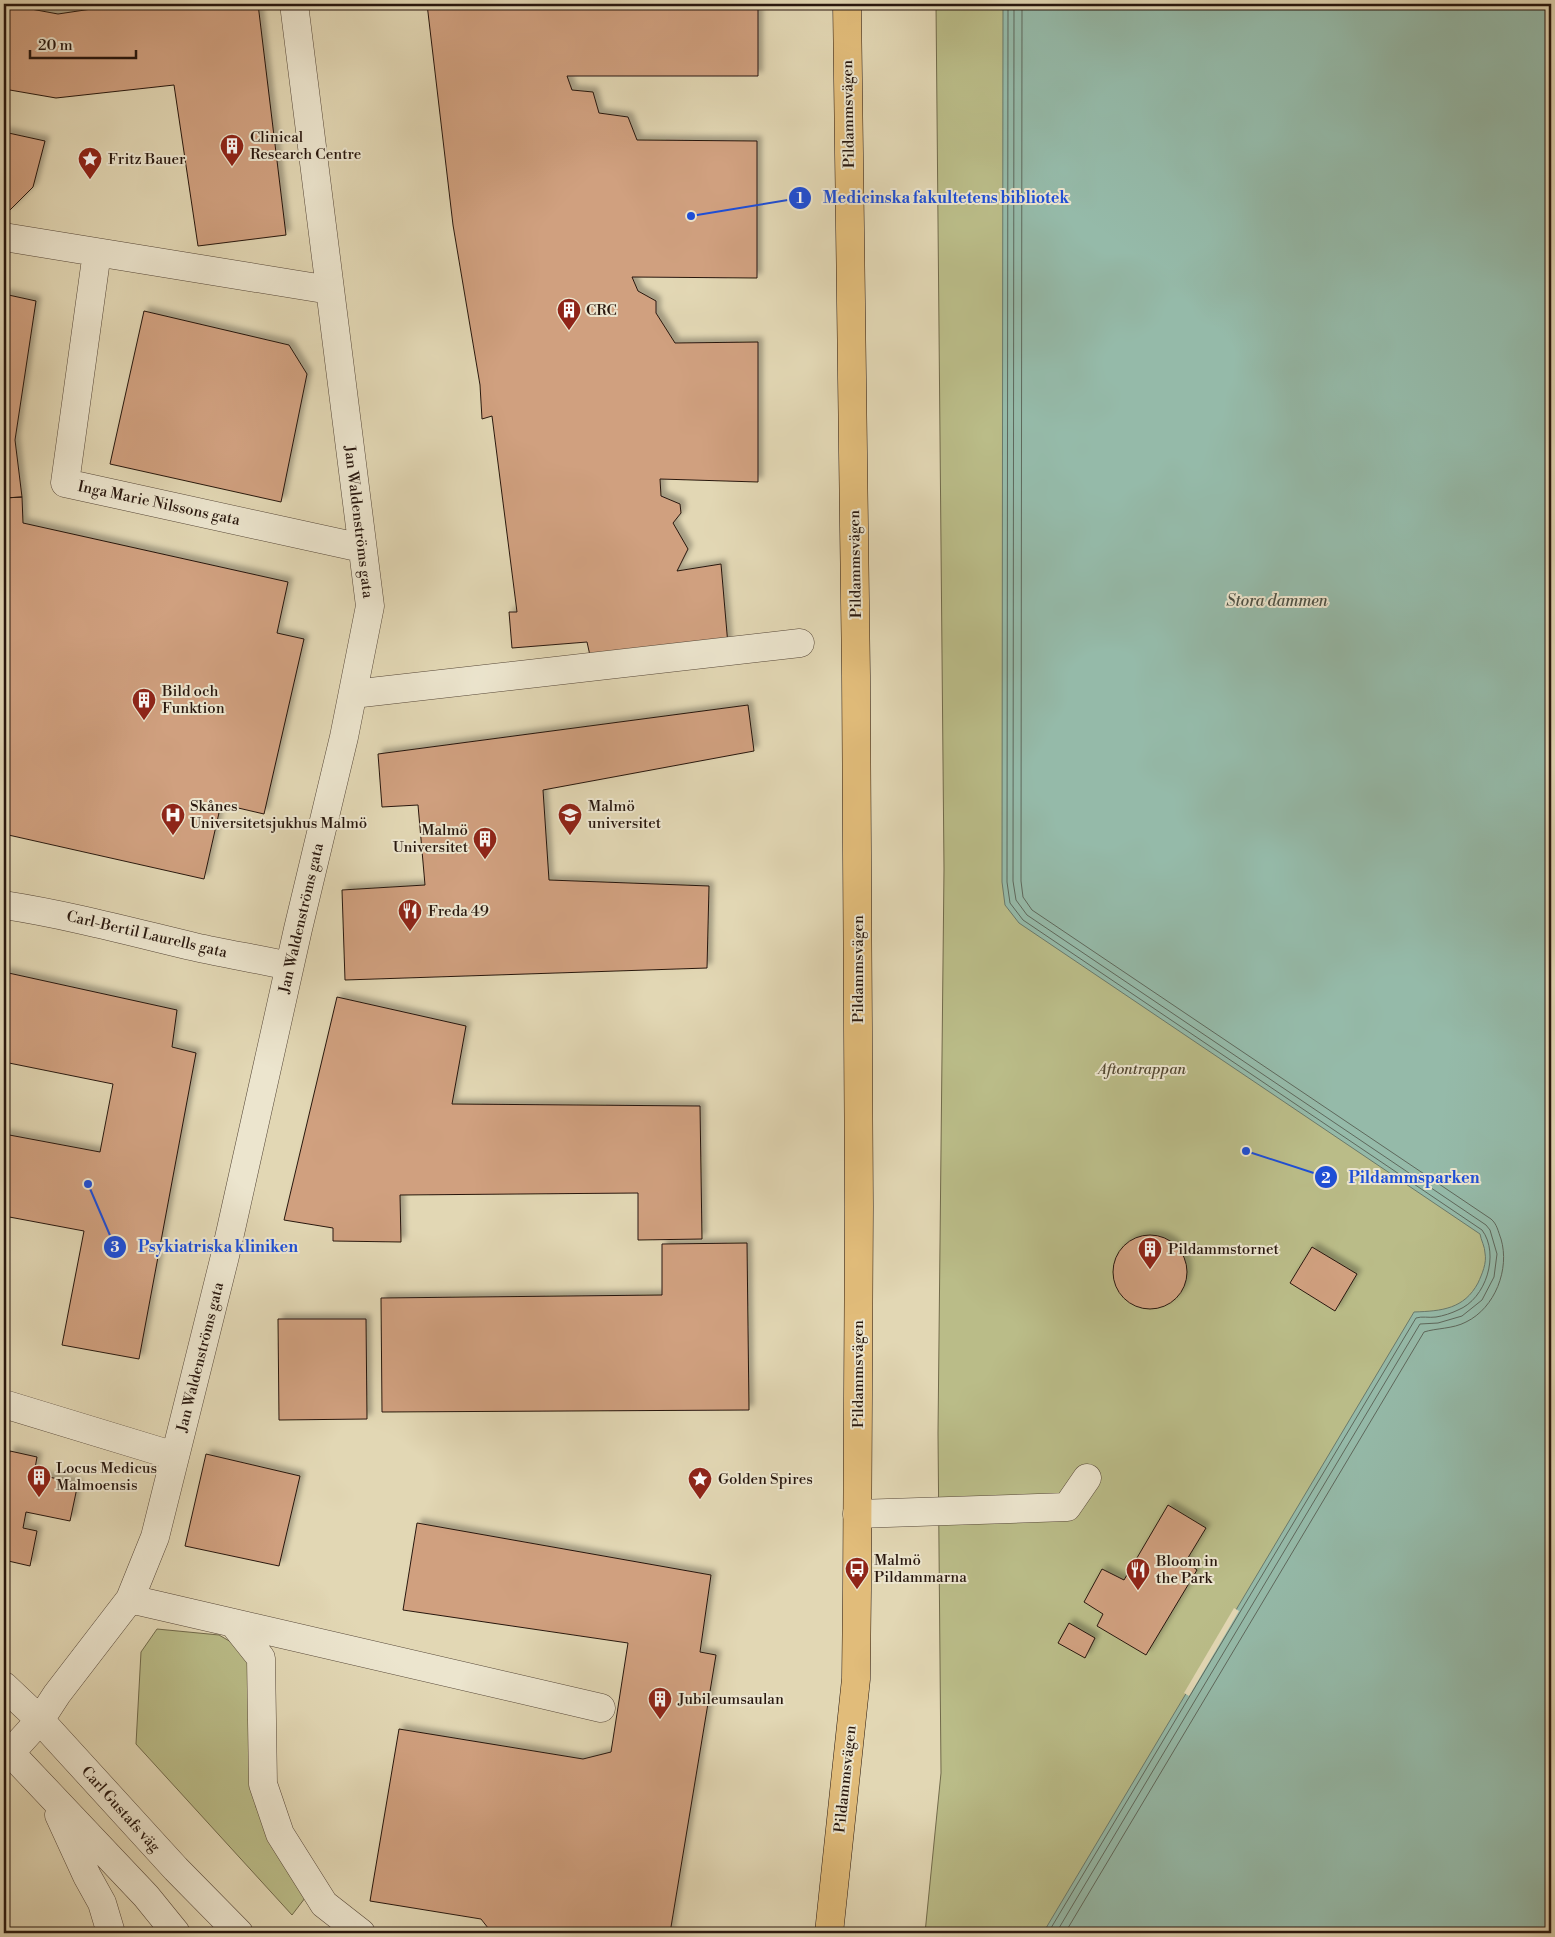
<svg xmlns="http://www.w3.org/2000/svg" width="1555" height="1937" font-family="'Libre Bodoni',serif">
<style>
.green{fill:#babc88;stroke:#716a4b}
.water{fill:#95baa9;stroke:#69796b}
.pier{fill:#e2d7b4}
.lines{fill:none;stroke-linecap:round;stroke-linejoin:round}
.shore{stroke:#5e685c;stroke-width:1}
.building{fill:#d0a07f;stroke:#28170e;filter:url(#shadow)}
.minor-casing{stroke:#564738;stroke-width:29}
.major-casing{stroke:#28170e;stroke-width:29}
.minor{stroke:#ece5ce;stroke-width:28}
.major{stroke:#e1bc7a;stroke-width:28}
.labels{text-anchor:middle;stroke-width:4;stroke-linejoin:round;paint-order:stroke}
.street-label{font-size:15px;fill:#28170e;stroke:#ece5ce}
.poi-label{font-size:15px;fill:#28170e;stroke:#ece5ce;text-anchor:start}
.park-label{font-size:15px;font-style:italic;fill:#544933;stroke:#ece5ce}
.water-label{font-size:16px;font-style:italic;fill:#4e5044;stroke:#ece5ce}
.leader{fill:none;stroke:#1d4ed8;stroke-width:2}
.callout-dot{fill:#1d4ed8;stroke:#ece5ce;stroke-width:2}
.mark-label{font-size:15px;text-anchor:middle;font-weight:bold;fill:#fff}
.callout-label{font-size:16px;text-anchor:middle;font-weight:bold;fill:#1d4ed8;stroke:#ece5ce;stroke-width:4;stroke-linejoin:round;paint-order:stroke}
</style>
<defs>
<filter id="shadow"><feDropShadow dx="4.5" dy="-4.5" stdDeviation="2.5" flood-color="#0004"/></filter>
</defs>
<rect width="100%" height="100%" fill="#e2d7b4"/>
<filter id="stains"><feTurbulence type="fractalNoise" baseFrequency=".004" numOctaves="4"/><feColorMatrix values="0 0 0 0 .2 0 0 0 0 .09 0 0 0 0 .02 0 0 0 .5 -.17"/></filter>
<radialGradient id="worn" r=".72"><stop offset=".6" stop-color="#630" stop-opacity="0"/><stop offset="1" stop-color="#630" stop-opacity=".3"/></radialGradient>
<path class="green" d="M936,4H1551V1933H925L941,1773L938,1433L944,869Z
M157,1629L219,1635L250,1653L256,1807L288,1871L305,1898L292,1915L136,1744L141,1652Z"/>
<path class="water" d="M1003,4H1551V1933H1043L1414,1312C1442,1311 1464,1309 1478,1283C1482,1274 1487,1263 1485,1253C1485,1247 1481,1240 1480,1234L1019,923L1005,905L1002,882Z"/>
<path class="pier" d="M1234,1608L1239,1611L1189,1696L1184,1693Z"/>
<g class="lines">
<path class="shore" d="M1008,4L1007,882L1010,903L1023,920L1482,1230C1500,1254 1486,1299 1458,1310C1452,1313 1443,1316 1436,1317C1429,1318 1422,1316 1416,1318L1048,1933
M1014,4L1013,881L1016,900L1027,915L1486,1225L1490,1230L1497,1254L1494,1277L1482,1300L1462,1316L1438,1323L1420,1324L1056,1933
M1022,4L1021,881L1023,897L1032,910L1491,1219C1497,1224 1498,1231 1501,1239C1510,1269 1495,1308 1466,1322C1453,1329 1436,1328 1424,1332L1065,1933"/>
</g>
<path class="building" d="M4,4L58,14L125,4H258L286,235L198,246L174,85L56,98L4,89Z
M427,4H758V76H567L572,90L593,92L599,113L628,117L637,140L757,141V278L632,277L638,291L656,301V313L675,343L758,342V482L660,479L661,496L680,504L681,513L673,523L688,549L677,571L721,564L728,645L591,660L587,642L512,648L509,612H517L492,416L482,419L480,385L453,225Z
M4,132L45,141L33,187L10,210L4,211Z
M4,294L36,301L15,440L22,497L4,498Z
M144,311L289,345L307,374L281,502L110,464Z
M22,497L23,523L288,582L277,633L304,639L264,814L221,804L204,879L4,834V498Z
M748,705L754,751L543,790L549,880L709,886L707,968L345,980L342,890L425,885L418,805L382,807L378,754Z
M4,972L177,1010L172,1047L196,1053L139,1359L62,1345L84,1231L4,1216V1134L100,1152L113,1084L4,1062Z
M337,997L466,1026L452,1104L700,1106L702,1239L638,1240V1193L400,1195L401,1242L333,1241V1228L284,1220Z
M1113 1272a37 37 0 1 1 74 0a37 37 0 1 1-74 0Z
M747,1243L749,1410L382,1412L381,1298L662,1295V1244Z
M1312,1247L1357,1274L1335,1311L1290,1283Z
M278,1319H366L367,1419L279,1420Z
M10,1451L37,1457L34,1474L78,1483L70,1521L26,1512L23,1528L37,1531L30,1566L4,1560V1468H7Z
M206,1454L300,1476L279,1566L185,1546Z
M1168,1505L1206,1528L1186,1561L1197,1570L1146,1655L1097,1626L1103,1614L1084,1602L1102,1569L1124,1580Z
M417,1523L711,1575L700,1652L716,1655L670,1933H492L481,1919L370,1901L399,1729L583,1759L611,1752L628,1643L403,1610Z
M1069,1623L1095,1638L1085,1658L1058,1643Z"/>
<g class="lines">
<defs>
<path id="minor" d="M4,237L330,290
M97,252L65,483L362,548
M353,694L800,643
M4,905C69,915 132,932 195,947C226,954 258,959 289,966
M4,1404L175,1456
M857,1514L1067,1507L1087,1478
M130,1599L601,1708
M233,1623L261,1658L263,1784L280,1834L324,1904L361,1933
M4,1686L40,1720L176,1869L239,1933
M4,1746L146,1896L176,1933
M11,1752L40,1720L57,1694L130,1599L155,1537L225,1256L298,929L344,737L370,606L294,4
M59,1815L87,1876L102,1903L111,1933"/>
<path id="major" d="M829,1933L856,1679L857,1590L859,1206L856,675L847,4"/>
</defs>
<use href="#minor" class="minor-casing"/>
<use href="#major" class="major-casing"/>
<use href="#minor" class="minor"/>
<use href="#major" class="major"/>
</g>
<defs>
<symbol id="building-pin" viewBox="-11 -11 22 30"><path d="M0 17L-7.5 6A9.5 9.5 0 1 1 7.5 6Z" fill="#8f2418" stroke="#ece5ce"/><path d="M-4-6H4V6H1V3H-1V6H-4ZM-2.5-4.3h1.7v1.8h-1.7ZM.8-4.3h1.7v1.8H.8ZM-2.5-1h1.7V.8h-1.7ZM.8-1h1.7V.8H.8Z" fill="#fff"/></symbol>
<symbol id="sight-pin" viewBox="-11 -11 22 30"><path d="M0 17L-7.5 6A9.5 9.5 0 1 1 7.5 6Z" fill="#8f2418" stroke="#ece5ce"/><path d="M0-6L1.8-2.2L6-1.7L2.9 1.2L3.7 5.4L0 3.3L-3.7 5.4L-2.9 1.2L-6-1.7L-1.8-2.2Z" fill="#fff"/></symbol>
<symbol id="hospital-pin" viewBox="-11 -11 22 30"><path d="M0 17L-7.5 6A9.5 9.5 0 1 1 7.5 6Z" fill="#8f2418" stroke="#ece5ce"/><path d="M-5-5h3v3.5h4V-5h3V5h-3V1.5h-4V5h-3Z" fill="#fff"/></symbol>
<symbol id="university-pin" viewBox="-11 -11 22 30"><path d="M0 17L-7.5 6A9.5 9.5 0 1 1 7.5 6Z" fill="#8f2418" stroke="#ece5ce"/><path d="M0-5L7-2L0 1L-7-2ZM-4 1L0 2.5L4 1V4Q0 6-4 4Z" fill="#fff"/></symbol>
<symbol id="restaurant-pin" viewBox="-11 -11 22 30"><path d="M0 17L-7.5 6A9.5 9.5 0 1 1 7.5 6Z" fill="#8f2418" stroke="#ece5ce"/><path d="M-5-6h1v4h1v-4h1v4h1v-4h1v5L-1.5 .5V6h-2V.5L-5-1ZM5-6V6H3V1.5H1.5Q1.5-4 5-6Z" fill="#fff"/></symbol>
<symbol id="bus-pin" viewBox="-11 -11 22 30"><path d="M0 17L-7.5 6A9.5 9.5 0 1 1 7.5 6Z" fill="#8f2418" stroke="#ece5ce"/><path d="M-5-6H5V4H4V6H2V4H-2V6H-4V4H-5ZM-3.5-4V0h7V-4ZM-3.5 1.2v1.5H-2V1.2ZM2 1.2v1.5H3.5V1.2Z" fill="#fff"/></symbol>
</defs>
<g fill-rule="evenodd">
<use href="#building-pin" x="218" y="132" width="28" height="38"/>
<use href="#sight-pin" x="76" y="145" width="28" height="38"/>
<use href="#building-pin" x="555" y="296" width="28" height="38"/>
<use href="#building-pin" x="130" y="686" width="28" height="38"/>
<use href="#hospital-pin" x="159" y="801" width="28" height="38"/>
<use href="#university-pin" x="556" y="801" width="28" height="38"/>
<use href="#building-pin" x="471" y="825" width="28" height="38"/>
<use href="#restaurant-pin" x="396" y="897" width="28" height="38"/>
<use href="#building-pin" x="1136" y="1235" width="28" height="38"/>
<use href="#building-pin" x="25" y="1463" width="28" height="38"/>
<use href="#sight-pin" x="686" y="1465" width="28" height="38"/>
<use href="#bus-pin" x="843" y="1555" width="28" height="38"/>
<use href="#restaurant-pin" x="1124" y="1556" width="28" height="38"/>
<use href="#building-pin" x="646" y="1685" width="28" height="38"/>
</g>
<g class="labels">
<g class="street-label">
<text transform="translate(848 114) rotate(-91)" y="5">Pildammsvägen</text>
<text transform="translate(159 503) rotate(12)" y="5">Inga Marie Nilssons gata</text>
<text transform="translate(359 522) rotate(83)" y="5">Jan Waldenströms gata</text>
<text transform="translate(855 564) rotate(-91)" y="5">Pildammsvägen</text>
<text transform="translate(301 918) rotate(-77)" y="5">Jan Waldenströms gata</text>
<text transform="translate(147 934) rotate(13)" y="5">Carl-Bertil Laurells gata</text>
<text transform="translate(858 969) rotate(-90)" y="5">Pildammsvägen</text>
<text transform="translate(200 1357) rotate(-76)" y="5">Jan Waldenströms gata</text>
<text transform="translate(858 1374) rotate(-90)" y="5">Pildammsvägen</text>
<text transform="translate(845 1779) rotate(-84)" y="5">Pildammsvägen</text>
<text transform="translate(121 1809) rotate(48)" y="5">Carl Gustafs väg</text>
</g>
<g class="poi-label">
<text x="250" y="142">Clinical<tspan x="250" dy="17">Research Centre</tspan></text>
<text x="108" y="164">Fritz Bauer</text>
<text x="586" y="315">CRC</text>
<text x="162" y="696">Bild och<tspan x="162" dy="17">Funktion</tspan></text>
<text x="190" y="811">Skånes<tspan x="190" dy="17">Universitetsjukhus Malmö</tspan></text>
<text x="588" y="811">Malmö<tspan x="588" dy="17">universitet</tspan></text>
<text x="468" y="835" text-anchor="end">Malmö<tspan x="468" dy="17">Universitet</tspan></text>
<text x="428" y="916">Freda 49</text>
<text x="1168" y="1254">Pildammstornet</text>
<text x="56" y="1473">Locus Medicus<tspan x="56" dy="17">Malmoensis</tspan></text>
<text x="718" y="1484">Golden Spires</text>
<text x="874" y="1565">Malmö<tspan x="874" dy="17">Pildammarna</tspan></text>
<text x="1156" y="1566">Bloom in<tspan x="1156" dy="17">the Park</tspan></text>
<text x="678" y="1704">Jubileumsaulan</text>
</g>
<g class="park-label">
<text x="1142" y="1074">Aftontrappan</text>
</g>
<g class="water-label">
<text x="1277" y="606">Stora dammen</text>
</g>
</g>
<path class="leader" d="M691 216L800 198M1246 1151L1326 1177M88 1184L115 1247"/>
<g class="callout-dot">
<circle cx="691" cy="216" r="5"/>
<circle cx="1246" cy="1151" r="5"/>
<circle cx="88" cy="1184" r="5"/>
<circle cx="800" cy="198" r="12"/>
<circle cx="1326" cy="1177" r="12"/>
<circle cx="115" cy="1247" r="12"/>
</g>
<g class="mark-label">
<text x="800" y="203">1</text>
<text x="1326" y="1183">2</text>
<text x="115" y="1252">3</text>
</g>
<g class="callout-label">
<text x="946" y="203">Medicinska fakultetens bibliotek</text>
<text x="1414" y="1183">Pildammsparken</text>
<text x="218" y="1252">Psykiatriska kliniken</text>
</g>
<rect width="1555" height="1937" fill="none" stroke="#e2d7b4" stroke-width="20"/>
<rect x="5" y="5" width="1545" height="1927" fill="none" stroke="#28170e" stroke-width="2.5"/>
<rect x="10" y="10" width="1535" height="1917" fill="none" stroke="#28170e"/>
<path d="M30 50v8h106v-8" fill="none" stroke="#28170e" stroke-width="2.5"/>
<text x="38" y="50" font-size="15" fill="#28170e" stroke="#ece5ce" stroke-width="4" paint-order="stroke">20 m</text>
<rect width="100%" height="100%" filter="url(#stains)"/>
<rect width="100%" height="100%" fill="url(#worn)"/>
</svg>
